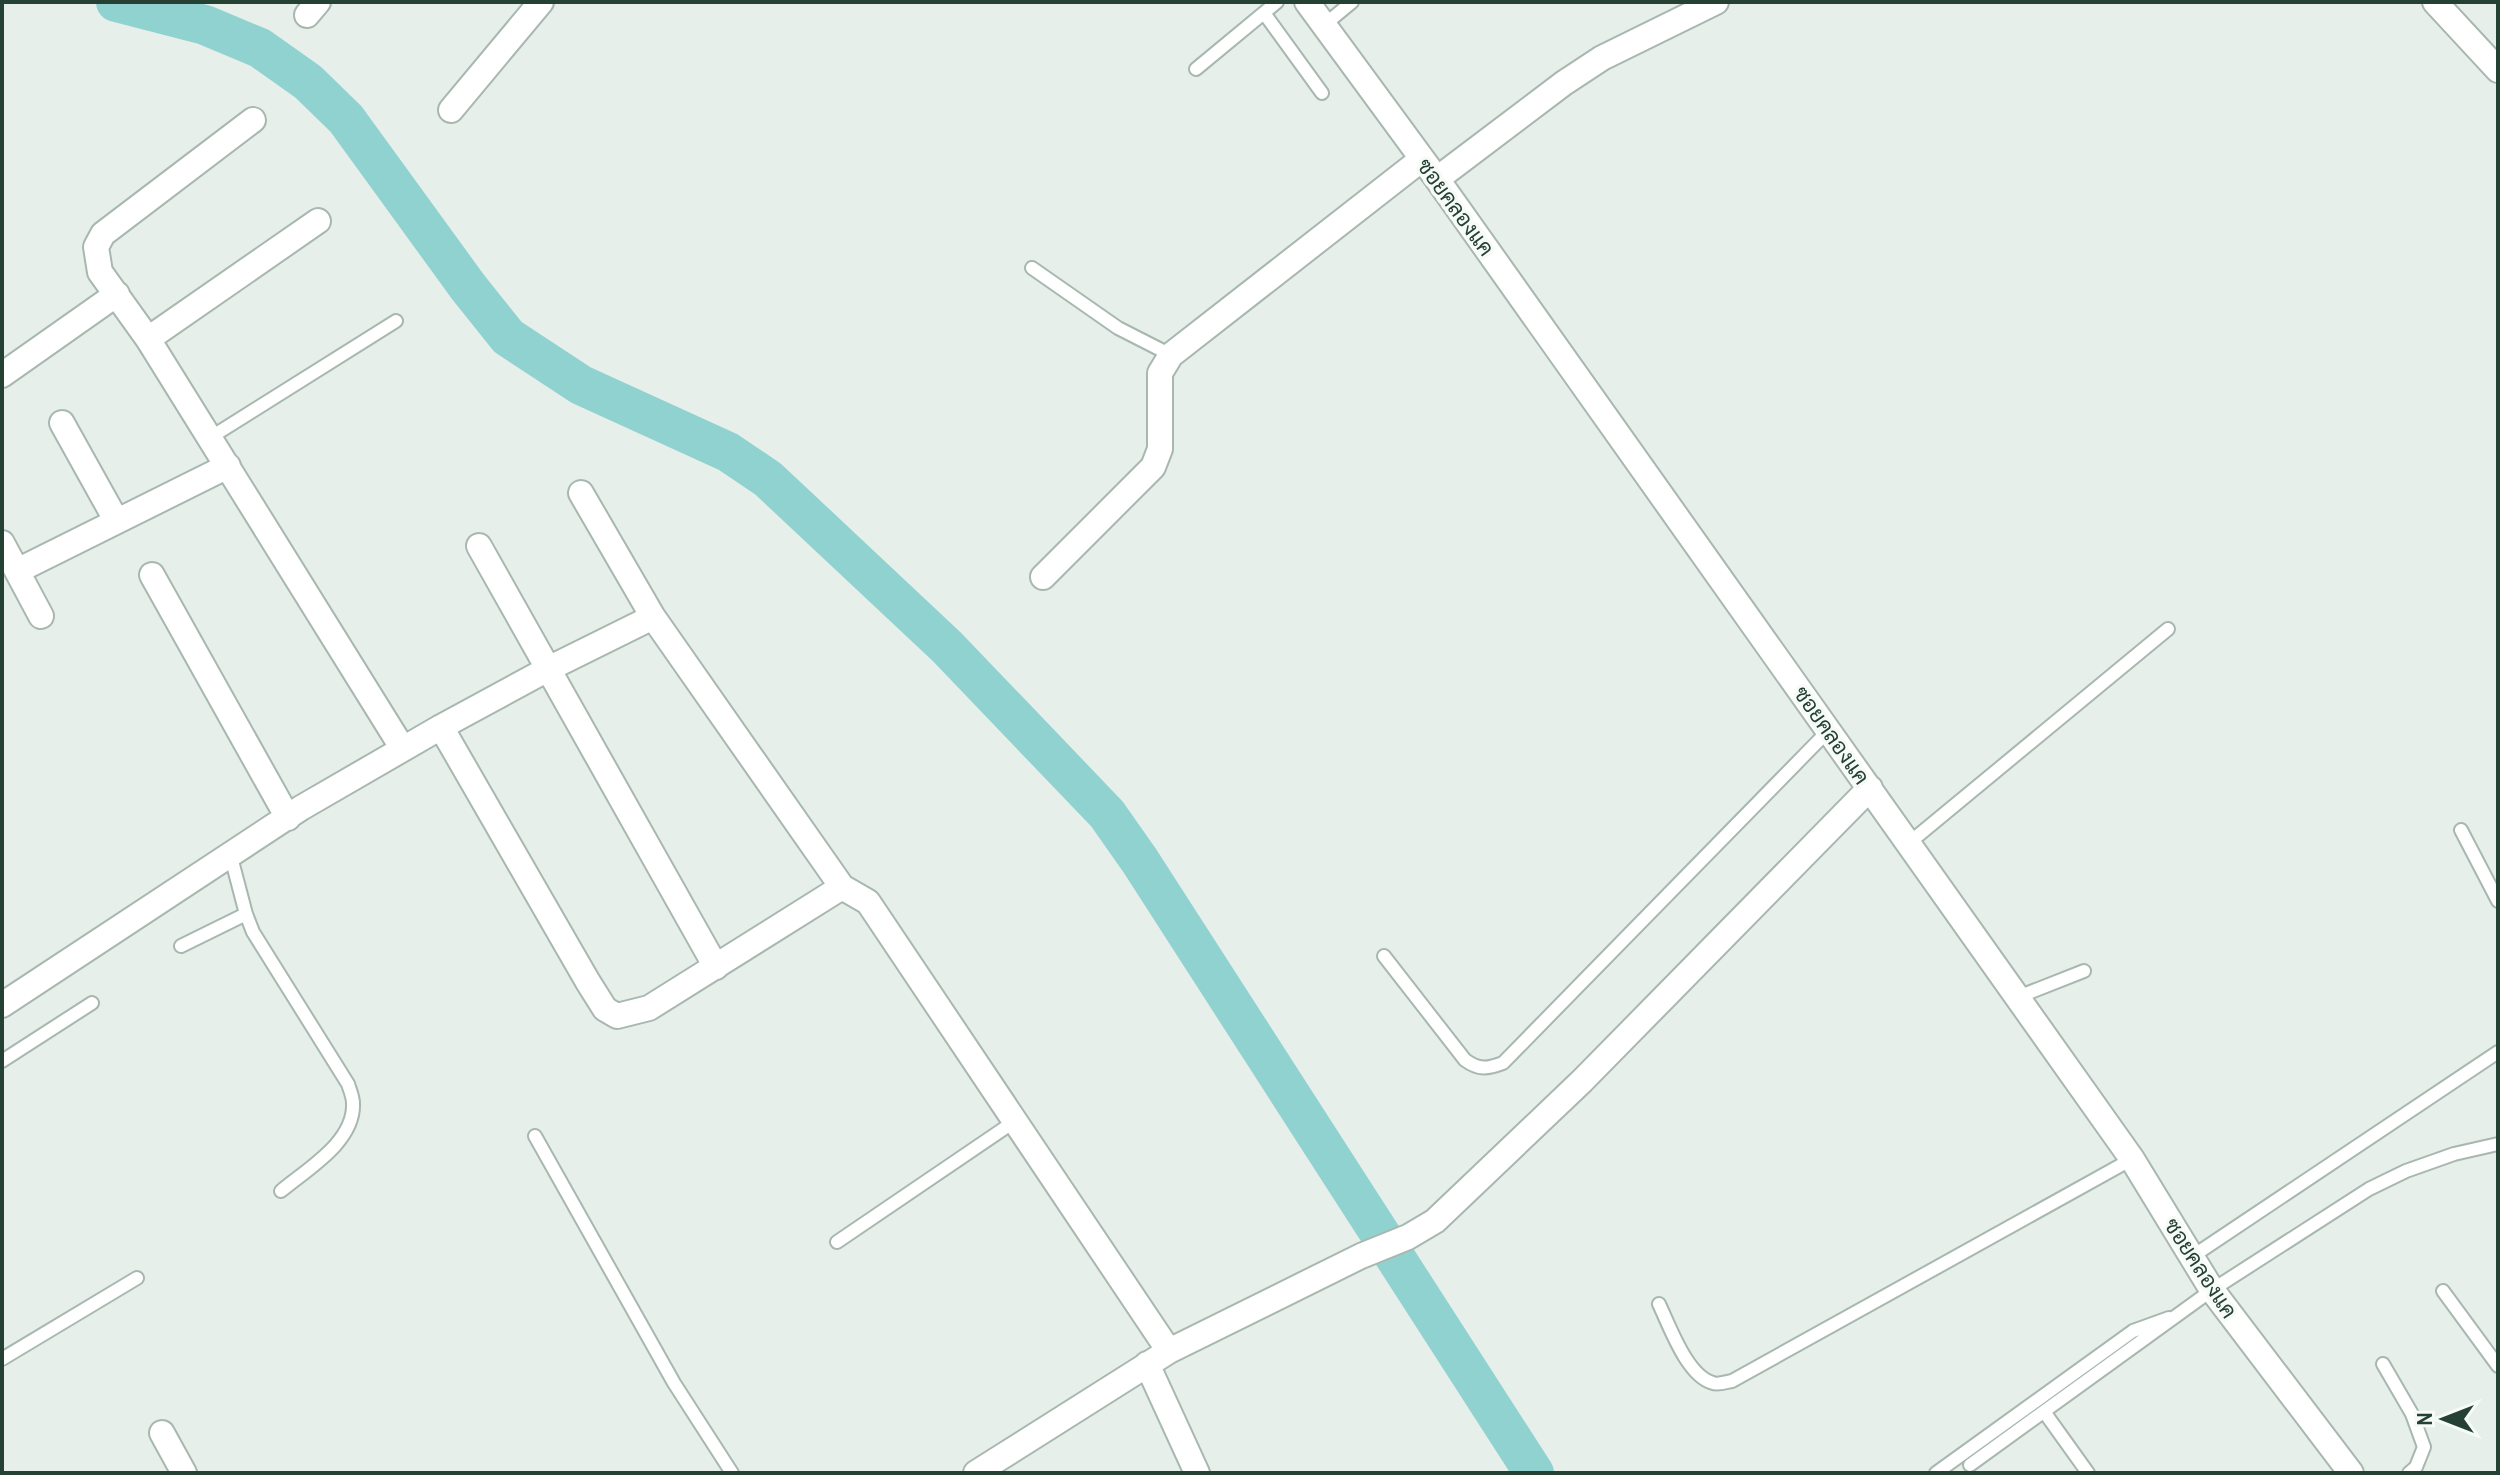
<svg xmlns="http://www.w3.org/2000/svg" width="2500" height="1475" font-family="'Archivo Narrow',Sarabun,sans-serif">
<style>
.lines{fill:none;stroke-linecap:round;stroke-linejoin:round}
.river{stroke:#90d2d0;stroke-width:40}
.lane-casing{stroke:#a8b7af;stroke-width:16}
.street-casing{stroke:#a8b7af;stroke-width:28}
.lane{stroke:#fff;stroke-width:12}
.street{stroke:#fff;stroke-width:24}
.labels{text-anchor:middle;stroke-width:7;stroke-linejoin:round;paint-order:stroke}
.street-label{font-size:22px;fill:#254134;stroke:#f7fbf8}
</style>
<rect width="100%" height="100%" fill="#e6efe9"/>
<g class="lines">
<path class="river" d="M116,2L205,25L260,48L308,82L346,119L468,287L508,337L581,385L728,452L768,479L947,647L1107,814L1140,861L1534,1473"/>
<defs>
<path id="lane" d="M1264,13L1322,93
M1323,26L1352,2
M1196,69L1277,2
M1032,268L1118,328L1171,355
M208,439L396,321
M2461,830L2498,901
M1909,843L2168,629
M231,857L246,914L253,932L348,1084C350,1090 353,1097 353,1103C355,1142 307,1169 281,1191
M181,946L246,914
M1384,956L1465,1060C1479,1070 1487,1069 1503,1063L1829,730
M2018,997L2084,971
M2,1061L92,1003
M535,1136L674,1383L732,1473
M837,1242L1015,1121
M2193,1256L2498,1052
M2443,1291L2498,1366
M1659,1304C1670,1327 1687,1376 1713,1383C1718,1385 1726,1382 1732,1381L2132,1159
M2,1359L137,1278
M2383,1364L2412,1414L2424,1447L2416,1467L2409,1473
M2045,1413L2088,1473
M1970,1465L2212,1290L2369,1189L2406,1171L2454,1154L2498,1144
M1936,1473L2133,1331L2169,1318"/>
<path id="street" d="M1307,2L1437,179L2132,1159L2212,1290L2351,1473
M2435,2L2498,70
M307,15L318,2
M451,110L541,2
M253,120L103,234L96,247L100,272L148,339L403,749
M1437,179L1564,83L1602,58L1716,2
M148,339L318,221
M2,375L117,294
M62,423L116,520
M581,493L653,617L842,887L868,902L1169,1351
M2,543L41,616
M479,546L716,967
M17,571L228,466
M152,575L288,818
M1043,577L1153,467L1160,449V373L1171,355L1422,159
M441,727L588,982L605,1009L617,1016L649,1008L842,887
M2,1005L301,808L441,727L548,669L653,617
M1147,1364L1197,1473
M162,1433L184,1473
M976,1473L1169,1351L1361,1256L1408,1237L1435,1221L1582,1081L1870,788"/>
</defs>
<use href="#lane" class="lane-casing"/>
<use href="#street" class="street-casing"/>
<use href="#lane" class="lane"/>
<use href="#street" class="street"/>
</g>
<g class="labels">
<g class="street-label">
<text transform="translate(1456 207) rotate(54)" y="8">ซอยคลองแค</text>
<text transform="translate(1832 735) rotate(55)" y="8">ซอยคลองแค</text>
<text transform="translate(2201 1268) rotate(57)" y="8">ซอยคลองแค</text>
</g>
</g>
<rect width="2500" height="1475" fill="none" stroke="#254134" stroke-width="8"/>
<g transform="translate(2444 1419) rotate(270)" stroke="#f7fbf8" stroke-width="6" paint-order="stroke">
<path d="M0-6L14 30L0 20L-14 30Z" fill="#254134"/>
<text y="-12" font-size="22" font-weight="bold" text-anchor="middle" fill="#254134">N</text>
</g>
</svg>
